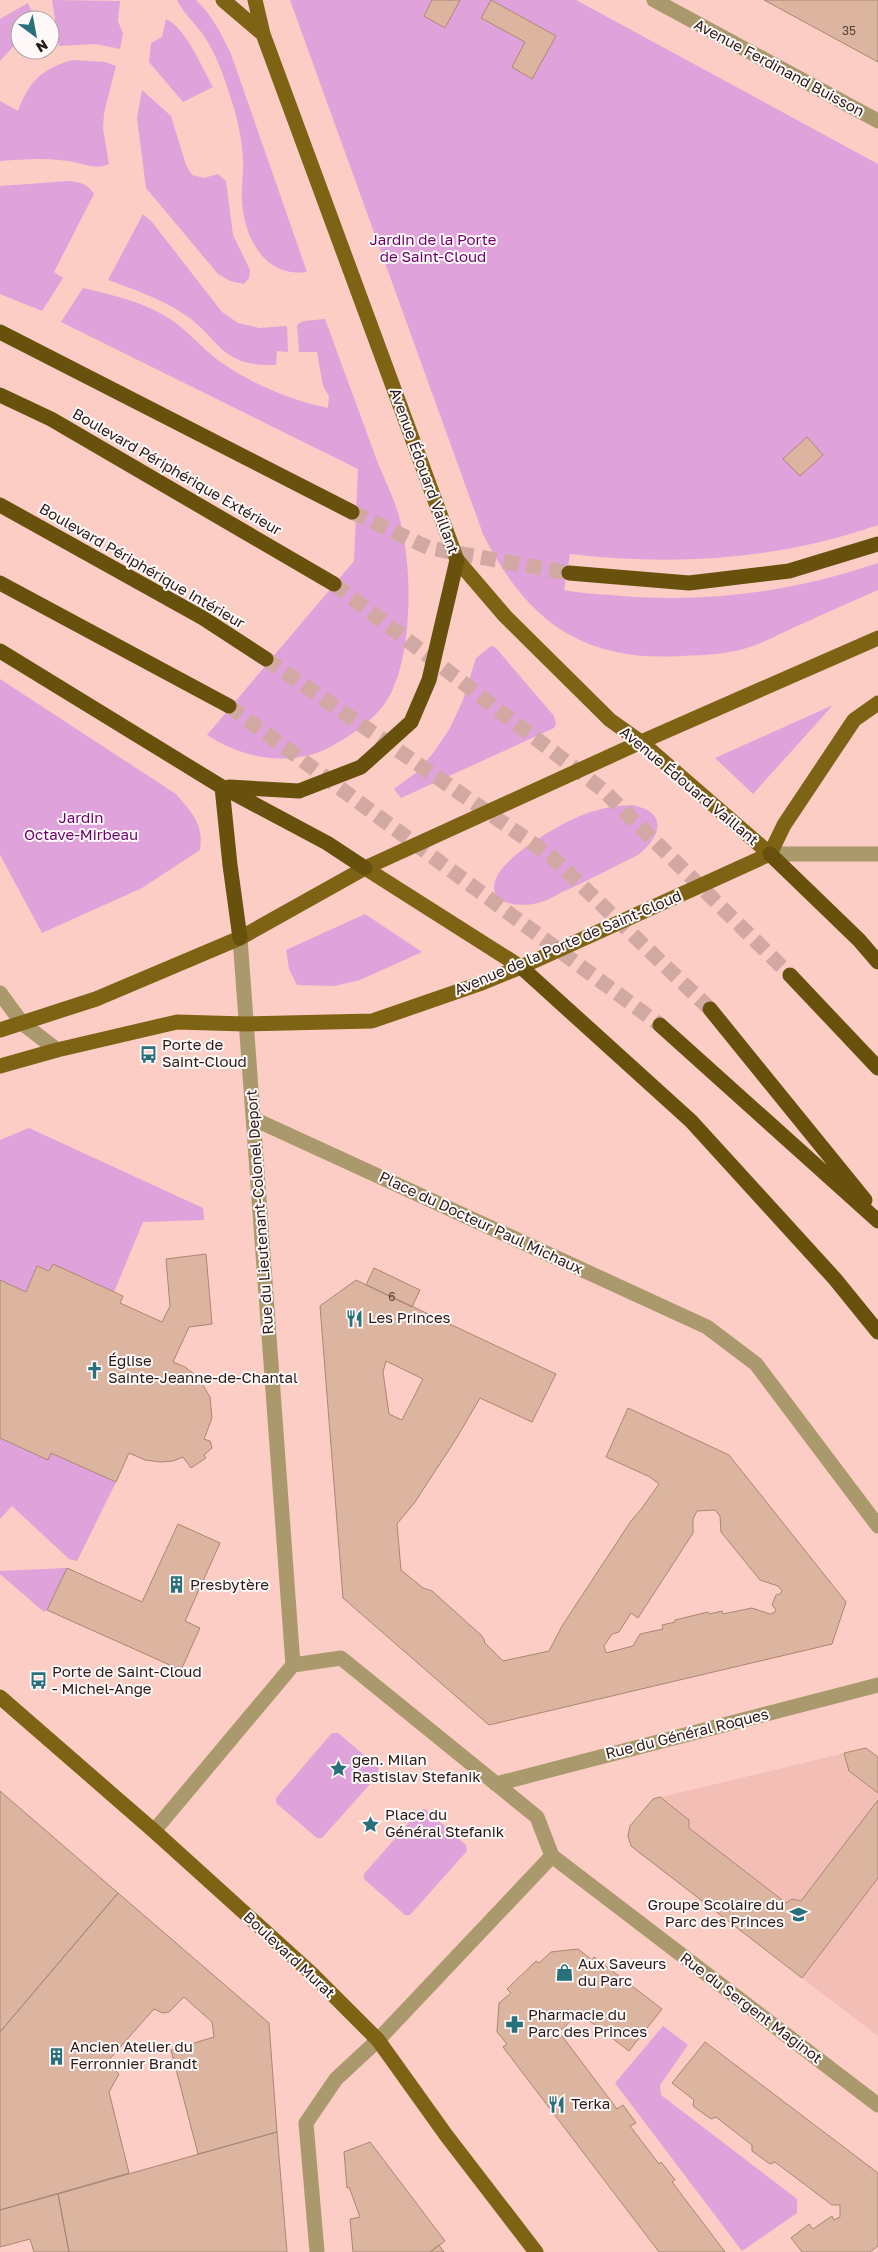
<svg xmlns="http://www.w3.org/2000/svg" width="878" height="2252" font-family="'Golos Text',sans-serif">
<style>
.built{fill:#f3beb5}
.green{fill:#e0a2db;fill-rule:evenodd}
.building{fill:#dcb5a0;stroke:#ab8672;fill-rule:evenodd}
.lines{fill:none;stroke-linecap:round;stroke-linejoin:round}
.highway-tunnel{stroke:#d1a9a2;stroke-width:15;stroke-dasharray:15 8;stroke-linecap:butt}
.lane{stroke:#aa996c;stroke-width:15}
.street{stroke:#aa996c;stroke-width:15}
.primary{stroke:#7d6313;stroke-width:15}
.highway{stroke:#67510c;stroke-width:15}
.labels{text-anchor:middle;stroke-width:4;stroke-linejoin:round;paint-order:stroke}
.number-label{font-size:12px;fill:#564139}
.street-label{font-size:15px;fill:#2a1a17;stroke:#fef9f8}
.park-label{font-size:15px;fill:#6e006c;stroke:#fef9f8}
.poi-label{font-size:15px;fill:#2a1a17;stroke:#fef9f8;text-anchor:start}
</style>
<rect width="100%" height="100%" fill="#fbcdc5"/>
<path class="built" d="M866,1748L878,1757V2036L635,1850L631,1846L628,1836L630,1826L653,1799Z"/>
<path class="green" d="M52,0L120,1L118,21L123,34L120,49L96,44L59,46Z
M177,0H196C212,15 222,35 231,54L307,272C265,278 244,238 242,201C241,187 244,173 243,159C242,138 237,116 230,96C224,76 216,54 204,36C196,24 183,13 177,0Z
M290,0H432L424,16L445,28L460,0H576L878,164V525C777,560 675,566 570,554L564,590C579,593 595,594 610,595C703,604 789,593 878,563V590C850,602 822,615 795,627C781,633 767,641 753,646C730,654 706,655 681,656C582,662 526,620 483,534ZM491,0L556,36L532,79L512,67L525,42L481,18ZM823,455L800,476L784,459Z
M28,3L35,20H20V39L0,61V19Z
M166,19C187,29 202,68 213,87L183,102L149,62L151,43L162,37Z
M72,60L105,62L116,66L104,113L103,129L109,164C99,169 89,166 78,163C53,157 26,159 0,161V101L18,111C29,81 42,69 72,60Z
M142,90L171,116L186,165L192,175L204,178L218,174L226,181L233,235L250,270L249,278L244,284L230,281L218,274L146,188L137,118Z
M69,181C80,182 88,184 94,194L54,272L63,278L42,311L0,294V186Z
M143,214L152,222L222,312L238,323L259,328L287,326L288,352L277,351L276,365C216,367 221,336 179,311C157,297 132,289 108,280Z
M83,288C113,295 144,302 170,319C188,331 202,348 219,361C252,384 289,400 328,408L329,396L323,386L317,352H299L297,325L303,321L325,319C342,366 360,413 377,461C386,483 398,506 402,529C412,574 412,651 391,693C379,717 355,733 332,746C293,768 243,759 207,735L354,561L358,469L61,322Z
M491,646L495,647L554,716L556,724L554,728L401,798L394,789L417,772L434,752L450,728L463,700L476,658Z
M0,679L176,794C192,813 204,824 200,850L142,888L42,933L0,855Z
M833,705L753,794L715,758Z
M632,805C668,812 662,836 638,855C613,867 588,881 562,892C555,896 546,901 538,903C513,909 479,901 501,870C518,848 568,818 594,811C607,807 619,806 632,805Z
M365,914L422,952L360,980L334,986L297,985L289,969L286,950Z
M29,1128L203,1208L204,1220L143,1222L114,1292L37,1266L26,1292L0,1280V1140Z
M0,1438L48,1459L51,1453L116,1482L77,1561L69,1559L12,1506L0,1519Z
M67,1568L47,1610L44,1612L0,1574V1571Z
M332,1733H338L378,1767L379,1774L322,1838H317L276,1803V1798Z
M425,1809L466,1845L467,1851L410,1915H405L364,1879V1874L420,1810Z
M663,2026L688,2045L660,2085L661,2095L797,2199V2213L742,2251L615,2083Z"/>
<path class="building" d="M432,0H460L445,28L424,16Z
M491,0L556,36L532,79L512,67L525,42L481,18Z
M764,0H878V62Z
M807,437L823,455L800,476L783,459Z
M206,1254L212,1324L189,1327L173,1362L185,1367L198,1377L210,1397L212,1418L204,1439L210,1441L212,1448L204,1455L206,1458L191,1468L183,1457L173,1461L161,1462L145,1460L129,1453L116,1482L51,1453L48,1460L0,1438V1280L26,1292L37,1266L49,1271L53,1264L123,1296L120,1303L162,1322L170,1306L166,1259Z
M374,1268L420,1290L412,1307L366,1285Z
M356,1280L556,1374L532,1422L480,1398L456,1439L415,1502L397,1524L401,1570L423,1588L432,1591L481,1635L485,1641L484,1642L503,1661L549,1651L562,1626L631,1521L642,1508L659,1484L650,1477L606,1457L628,1408L729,1455L846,1602L832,1644L489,1725L343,1598L320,1306ZM386,1361L423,1379L402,1420L389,1414L383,1372ZM715,1510L720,1516L721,1532L760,1580L778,1586L782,1591L780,1594L776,1595L772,1605L776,1610L775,1612L770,1614L752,1608L723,1614L722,1611L709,1614L708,1612L675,1620V1622L662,1625L663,1629L640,1634L633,1646L606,1653L604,1646L612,1634L619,1632L631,1613L638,1618L693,1533V1519L697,1511Z
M178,1524L220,1543L185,1621L200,1628L181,1670L47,1610L67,1568L142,1602Z
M866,1748L878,1757V1793L849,1771L844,1753Z
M0,1791L118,1893L0,2032Z
M660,1797L689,1820V1828L786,1903L792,1899L801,1901L878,1800V1878L802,1978L631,1846L628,1836L630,1826L653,1799Z
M118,1893L269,2023L277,2132L198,2154L171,2050L214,2037L212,2022L184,1997L169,2012L163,2013L154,2009L107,2062L119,2074L109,2092L129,2173L0,2210V2032Z
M578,1949L592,1960L594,1957L662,2009L629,2051L579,2013L559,2032L617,2109L623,2105L636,2123L630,2126L659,2164L661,2162L675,2180L672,2182L725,2252H659L503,2047L507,2044L497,2032L499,2003L511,1993L507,1989L536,1961L539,1963L551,1952Z
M705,2042L878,2173V2246L870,2252H802L791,2238L809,2224L813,2229L832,2216L834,2220L840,2217V2205H832L775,2162L770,2164L752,2151V2145L716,2117L711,2119L693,2106L694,2100L672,2083Z
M277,2132L287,2252H69L58,2194Z
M370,2142L445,2241L430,2252H353L350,2219L360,2217L349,2187L347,2188L344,2152Z
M58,2194L69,2252H34L30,2239L0,2247V2210Z
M439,2245L444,2252H430Z"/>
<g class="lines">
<path class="highway-tunnel" d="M352,512L429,548L569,573
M334,584L603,790L790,975
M266,659L551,856L710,1009
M229,706L660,1025"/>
<path class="lane" d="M770,854H878
M0,993L22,1023L57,1050"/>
<path class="street" d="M654,0L878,121
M240,938L293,1665
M254,1119L707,1327L756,1364L878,1526
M496,1784L878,1685
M154,1831L293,1665L341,1658L537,1817L552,1856
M552,1856L878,2105
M317,2252L306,2123L336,2079L378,2040L552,1856"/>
<path class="primary" d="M223,0L263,34
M255,0L263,34L457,560L505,616L610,720L641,742L770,854
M365,868L521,967
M0,1030L96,999L240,938L365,868L641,742L878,638
M0,1066L57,1050L177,1022L245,1024L372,1021L479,984L521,967L770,854L784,825L854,720L878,703
M0,1697L154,1831L311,1973L378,2040L446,2135L536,2252"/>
<path class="highway" d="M0,332L352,512
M0,395L51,419L334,584
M0,505L203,618L266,659
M569,573L689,583L789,571L878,544
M0,583L229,706
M0,651L222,787L327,843L365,868
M222,787L230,865L240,938
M229,787L299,791L361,767L411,722L429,680L457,560
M770,854L859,940L878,962
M521,967L691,1121L835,1279L878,1332
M790,975L878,1068
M710,1009L865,1200
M660,1025L878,1221"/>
</g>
<defs>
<symbol id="bus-bare" viewBox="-9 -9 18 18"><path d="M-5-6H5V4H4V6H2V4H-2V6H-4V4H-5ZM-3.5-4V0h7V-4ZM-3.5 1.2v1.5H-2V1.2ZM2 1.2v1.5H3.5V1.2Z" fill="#28707b" stroke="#fef9f8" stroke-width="2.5" paint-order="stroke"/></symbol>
<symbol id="restaurant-bare" viewBox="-9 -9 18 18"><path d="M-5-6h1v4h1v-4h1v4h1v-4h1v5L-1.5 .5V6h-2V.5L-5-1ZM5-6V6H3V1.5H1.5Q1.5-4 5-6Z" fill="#28707b" stroke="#fef9f8" stroke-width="2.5" paint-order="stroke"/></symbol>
<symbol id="church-bare" viewBox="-9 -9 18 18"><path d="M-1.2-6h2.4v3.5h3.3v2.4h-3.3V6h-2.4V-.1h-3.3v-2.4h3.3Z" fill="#28707b" stroke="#fef9f8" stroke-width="2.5" paint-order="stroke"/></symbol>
<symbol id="building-bare" viewBox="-9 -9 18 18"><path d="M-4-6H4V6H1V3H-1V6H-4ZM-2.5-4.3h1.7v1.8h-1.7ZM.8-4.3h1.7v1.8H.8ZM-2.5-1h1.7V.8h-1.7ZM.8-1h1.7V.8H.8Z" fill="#28707b" stroke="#fef9f8" stroke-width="2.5" paint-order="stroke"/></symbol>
<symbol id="sight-bare" viewBox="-9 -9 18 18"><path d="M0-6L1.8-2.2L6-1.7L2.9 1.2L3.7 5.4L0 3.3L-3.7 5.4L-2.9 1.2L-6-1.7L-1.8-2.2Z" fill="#28707b" stroke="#fef9f8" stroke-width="2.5" paint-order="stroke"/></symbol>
<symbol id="school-bare" viewBox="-9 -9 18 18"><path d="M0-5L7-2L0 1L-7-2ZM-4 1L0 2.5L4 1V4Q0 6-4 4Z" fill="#28707b" stroke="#fef9f8" stroke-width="2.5" paint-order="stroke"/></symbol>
<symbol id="shop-bare" viewBox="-9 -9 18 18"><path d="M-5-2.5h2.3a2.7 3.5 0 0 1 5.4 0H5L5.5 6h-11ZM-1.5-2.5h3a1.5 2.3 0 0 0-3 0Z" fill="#28707b" stroke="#fef9f8" stroke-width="2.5" paint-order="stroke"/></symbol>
<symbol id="pharmacy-bare" viewBox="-9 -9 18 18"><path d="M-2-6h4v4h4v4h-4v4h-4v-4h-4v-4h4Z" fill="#28707b" stroke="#fef9f8" stroke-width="2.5" paint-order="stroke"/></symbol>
</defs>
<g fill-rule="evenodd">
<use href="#bus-bare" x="136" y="1042" width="25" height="25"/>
<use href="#restaurant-bare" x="342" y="1306" width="25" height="25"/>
<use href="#church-bare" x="82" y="1358" width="25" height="25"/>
<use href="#building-bare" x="164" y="1572" width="25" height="25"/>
<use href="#bus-bare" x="26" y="1668" width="25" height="25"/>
<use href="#sight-bare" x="326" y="1756" width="25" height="25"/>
<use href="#sight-bare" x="358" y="1812" width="25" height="25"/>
<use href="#school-bare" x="786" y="1902" width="25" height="25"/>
<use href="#shop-bare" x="552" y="1960" width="25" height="25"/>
<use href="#pharmacy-bare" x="502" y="2012" width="25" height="25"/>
<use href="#building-bare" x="44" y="2044" width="25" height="25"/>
<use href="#restaurant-bare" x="544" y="2092" width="25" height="25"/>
</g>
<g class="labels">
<g class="number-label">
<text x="849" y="35">35</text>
<text x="392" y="1301">6</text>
</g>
<g class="street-label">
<text transform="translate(779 68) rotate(28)" y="5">Avenue Ferdinand Buisson</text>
<text transform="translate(424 471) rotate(70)" y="5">Avenue Édouard Vaillant</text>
<text transform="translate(177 472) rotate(30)" y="5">Boulevard Périphérique Extérieur</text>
<text transform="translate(142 566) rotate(30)" y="5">Boulevard Périphérique Intérieur</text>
<text transform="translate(689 786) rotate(40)" y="5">Avenue Édouard Vaillant</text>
<text transform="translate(568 943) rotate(-23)" y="5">Avenue de la Porte de Saint-Cloud</text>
<text transform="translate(260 1212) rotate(-94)" y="5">Rue du Lieutenant-Colonel Deport</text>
<text transform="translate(481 1223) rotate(25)" y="5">Place du Docteur Paul Michaux</text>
<text transform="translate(687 1734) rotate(-14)" y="5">Rue du Général Roques</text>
<text transform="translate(289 1955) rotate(43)" y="5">Boulevard Murat</text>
<text transform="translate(751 2008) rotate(37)" y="5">Rue du Sergent Maginot</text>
</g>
<g class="park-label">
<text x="433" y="245">Jardin de la Porte<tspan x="433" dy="17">de Saint-Cloud</tspan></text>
<text x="81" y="823">Jardin<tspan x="81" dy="17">Octave-Mirbeau</tspan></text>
</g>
<g class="poi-label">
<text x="162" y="1050">Porte de<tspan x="162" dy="17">Saint-Cloud</tspan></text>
<text x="368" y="1323">Les Princes</text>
<text x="108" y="1366">Église<tspan x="108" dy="17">Sainte-Jeanne-de-Chantal</tspan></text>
<text x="190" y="1590">Presbytère</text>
<text x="52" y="1677">Porte de Saint-Cloud<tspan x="52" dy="17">- Michel-Ange</tspan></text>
<text x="352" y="1765">gen. Milan<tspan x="352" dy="17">Rastislav Stefanik</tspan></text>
<text x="385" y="1820">Place du<tspan x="385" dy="17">Général Stefanik</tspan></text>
<text x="784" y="1910" text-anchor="end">Groupe Scolaire du<tspan x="784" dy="17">Parc des Princes</tspan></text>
<text x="578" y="1969">Aux Saveurs<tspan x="578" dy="17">du Parc</tspan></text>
<text x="528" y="2020">Pharmacie du<tspan x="528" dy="17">Parc des Princes</tspan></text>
<text x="70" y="2052">Ancien Atelier du<tspan x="70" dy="17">Ferronnier Brandt</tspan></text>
<text x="571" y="2109">Terka</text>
</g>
</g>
<g transform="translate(35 35) rotate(148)"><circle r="24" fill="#fef9f8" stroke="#a9a09e"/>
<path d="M0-4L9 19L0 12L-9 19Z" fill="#28707b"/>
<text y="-8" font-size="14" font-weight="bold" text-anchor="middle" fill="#2a1a17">N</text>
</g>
</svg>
